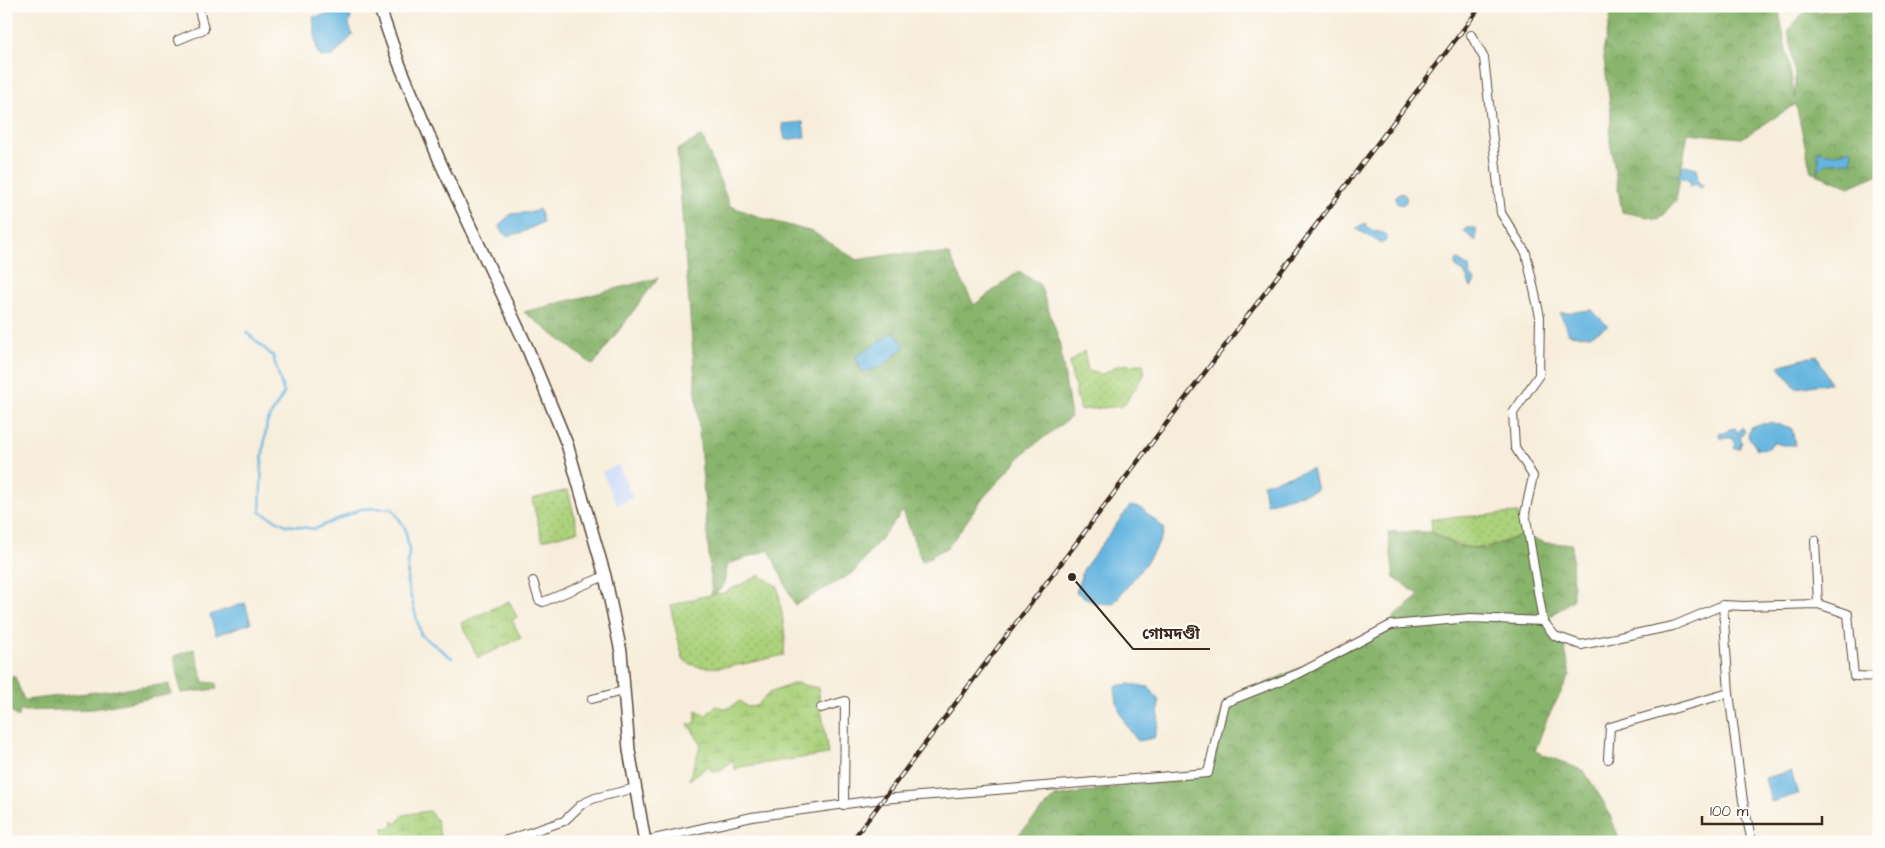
<svg xmlns="http://www.w3.org/2000/svg" width="1885" height="848" font-family="'Architects Daughter','Noto Sans Bengali',sans-serif">
<style>
.built{fill:#cddbfa}
.grass{fill:url(#grass-dots);stroke:#737e4d}
.forest{fill:url(#forest-crowns);stroke:#626f45}
.wetland{fill:url(#wetland-marsh);stroke:#737e4d}
.water{fill:#65b5e0;stroke:#50707f}
.lines{fill:none;stroke-linecap:round;stroke-linejoin:round}
.stream{stroke:#65b5e0;stroke-width:2.5}
.minor-casing{stroke:#57473a;stroke-width:10}
.secondary-casing{stroke:#57473a;stroke-width:14}
.minor{stroke:#fff;stroke-width:8}
.secondary{stroke:#fff;stroke-width:11}
.rail-casing{stroke:#3b2a1e;stroke-width:4.5}
.rail{stroke:#fdfcf7;stroke-width:2.5;stroke-dasharray:8;stroke-linecap:butt}
.leader{fill:none;stroke:#3b2a1e;stroke-width:2}
.callout-dot{fill:#3b2a1e;stroke:#fdfcf7;stroke-width:2}
.callout-label{font-size:16px;text-anchor:middle;font-weight:bold;fill:#3b2a1e;stroke:#fdfcf7;stroke-width:4;stroke-linejoin:round;paint-order:stroke}
</style>
<defs>
<pattern id="grass-dots" width="8" height="8" patternUnits="userSpaceOnUse" patternTransform="scale(1.25)"><rect width="8" height="8" fill="#abd27c"/><path d="M2 2h.1M6 6h.1" fill="none" stroke="#94b46b" stroke-width="1.8" stroke-linecap="round"/></pattern>
<pattern id="forest-crowns" width="20" height="18" patternUnits="userSpaceOnUse" patternTransform="scale(1.25)"><rect width="20" height="18" fill="#88b46c"/><path d="M2 6a3 3 0 1 1 6 0M12 15a3 3 0 1 1 6 0" fill="none" stroke="#709358"/></pattern>
<pattern id="wetland-marsh" width="20" height="14" patternUnits="userSpaceOnUse" patternTransform="scale(1.25)"><rect width="20" height="14" fill="#abd27c"/><path d="M1 5h8M5 5V1M11 12h8M15 12V8" fill="none" stroke="#94b46b"/></pattern>
</defs>
<rect width="100%" height="100%" fill="#fdfcf7"/>
<filter id="ink" filterUnits="userSpaceOnUse"><feTurbulence type="fractalNoise" baseFrequency=".02" numOctaves="2"/><feDisplacementMap in="SourceGraphic" scale="10" xChannelSelector="R" yChannelSelector="G"/><feConvolveMatrix kernelMatrix="1 2 1 2 8 2 1 2 1" color-interpolation-filters="sRGB"/></filter>
<filter id="wash" filterUnits="userSpaceOnUse"><feTurbulence type="fractalNoise" baseFrequency=".0096" numOctaves="4" result="noise"/><feDisplacementMap in="SourceGraphic" scale="20" xChannelSelector="R" yChannelSelector="G"/><feGaussianBlur stdDeviation="1.12" result="paint"/><feColorMatrix in="noise" values="0 0 0 0 0 0 0 0 0 0 0 0 0 0 0 0 0 1.4 0 .05"/><feComposite in="paint" operator="in"/></filter>
<g filter="url(#wash)">
<rect width="100%" height="100%" fill="#f7edda"/>
<path class="built" d="M618,465L633,498L617,505L602,472Z"/>
<path class="grass" d="M1084,351L1088,371L1103,374L1119,365L1143,364L1145,374L1123,406L1080,410L1069,363Z
M568,490L578,531L542,540L532,499Z
M1518,513L1522,535C1481,550 1472,555 1432,532L1431,519Z
M760,575L778,587L785,635L784,655C759,660 702,678 683,659L670,606L700,597L723,593Z"/>
<path class="forest" d="M1604,6H1778L1795,98V75L1788,30L1805,12L1848,10L1847,6H1879V174L1849,187L1811,172L1796,104L1742,138L1688,133L1676,200L1659,219L1622,212L1610,141L1611,112L1603,52L1611,15Z
M702,136L730,206L765,219L813,232L857,260L895,254H949L974,305L1019,271L1040,285L1059,340L1071,417L1026,451L984,497L949,546L922,562L903,511L853,573L795,605L769,550L728,564L723,587L712,596L677,150Z
M658,278L593,365L524,312Z
M1388,532H1432L1456,546L1486,549L1522,535L1546,543L1572,544L1573,600L1544,621L1563,639L1570,675L1547,719L1535,751L1584,771L1606,806L1621,842H1011L1055,797L1208,773L1224,703L1391,625L1394,616L1420,595L1394,578Z
M194,649L204,682L216,683L217,689L181,693L174,656Z
M6,676L15,677L24,700L169,684L171,694L94,709L20,711L18,718L11,712L12,708L6,697Z"/>
<path class="wetland" d="M509,601L517,617L512,620L521,638L478,658L461,623Z
M796,683L818,688L828,754L740,767L735,770L732,760L719,772L712,771L708,766L689,780L701,744L688,724L696,723V710L706,715L716,706L727,709L740,701L747,707L756,706L769,693Z
M429,811L437,821L441,842H385L383,828L392,827L393,821L397,824L403,815Z"/>
<path class="water" d="M340,12L351,16L349,25L353,35L333,56L321,57L317,51L313,17Z
M803,122L805,137L785,140L782,124Z
M1852,149L1851,162L1827,163L1817,171L1819,161L1817,151L1834,154Z
M1686,165L1697,168L1698,182L1704,186L1700,188L1695,184L1689,187L1690,181L1676,176L1681,173V167Z
M1395.5 199a5.5 5.5 0 1 1 11 0a5.5 5.5 0 1 1-11 0Z
M539,209L543,222L521,233L506,236L498,226L511,214L533,212Z
M1366,223V228L1386,234L1387,236L1385,242L1381,243L1356,229Z
M1467,228H1476V241L1463,231Z
M1457,259L1469,267L1470,274L1475,281L1471,288L1466,275L1455,266Z
M1592,310L1608,326L1590,336L1569,334L1560,313Z
M894,332L905,346L882,367L862,372L856,356Z
M1817,355L1830,383L1796,388L1778,366Z
M1769,422L1792,428L1795,445H1782L1773,442L1769,448L1757,449L1748,436L1750,428Z
M1742,427L1745,431L1740,438L1742,442L1739,449L1733,447L1736,444L1732,438H1721L1719,435L1720,432L1725,433L1729,429L1735,428L1738,433Z
M1312,469L1317,490L1266,504L1263,484Z
M1130,506L1141,508L1164,528C1163,547 1126,587 1113,604L1094,603L1076,592L1083,570Z
M245,603L251,623L216,635L210,615Z
M1128,684L1149,687L1159,701L1158,725L1154,738L1138,741C1124,724 1116,709 1115,686Z
M1791,771L1798,794L1771,802L1765,778Z"/>
<g class="lines">
<path class="stream" d="M246,332L273,356L284,393L267,422L262,461L260,512L286,525L315,529L361,509L392,508L405,528L409,549L407,582L421,635L452,658"/>
</g>
</g>
<g filter="url(#ink)">
<g class="lines">
<defs>
<path id="minor" d="M1471,35L1484,58L1501,213L1526,253L1540,317L1539,375L1513,413L1515,447L1533,476L1525,513L1543,621
M178,40L204,29L198,6
M1815,540L1818,604
M533,581L539,600L543,602L605,576
M1723,605L1729,693L1743,801L1752,842
M592,699L623,691
M821,708L845,701L844,805
M1608,759L1610,727L1729,693
M645,841L752,817L882,799L1208,773L1224,703L1300,673L1391,625L1470,618L1543,621L1555,636L1581,645L1673,626L1723,605L1744,606L1818,604L1848,614L1854,676L1879,677
M501,842L564,821L582,804L595,798L636,788"/>
<path id="secondary" d="M379,6L399,63L441,164L527,347L567,444L605,576L621,652L629,750L645,842"/>
</defs>
<use href="#minor" class="minor-casing"/>
<use href="#secondary" class="secondary-casing"/>
<use href="#minor" class="minor"/>
<use href="#secondary" class="secondary"/>
<defs>
<path id="rail" d="M851,842L1481,6"/>
</defs>
<use href="#rail" class="rail-casing"/>
<use href="#rail" class="rail"/>
</g>
</g>
<path class="leader" d="M1072 577L1133 649H1210"/>
<circle class="callout-dot" cx="1072" cy="577" r="5"/>
<g class="callout-label">
<text x="1171" y="639">গোমদণ্ডী</text>
</g>
<rect width="1885" height="848" fill="none" stroke="#fdfcf7" stroke-width="25"/>
<path d="M1702 816v8h120v-8" fill="none" stroke="#3b2a1e" stroke-width="2.5"/>
<text x="1710" y="816" font-size="15" fill="#3b2a1e" stroke="#fdfcf7" stroke-width="4" paint-order="stroke">100 m</text>
</svg>
